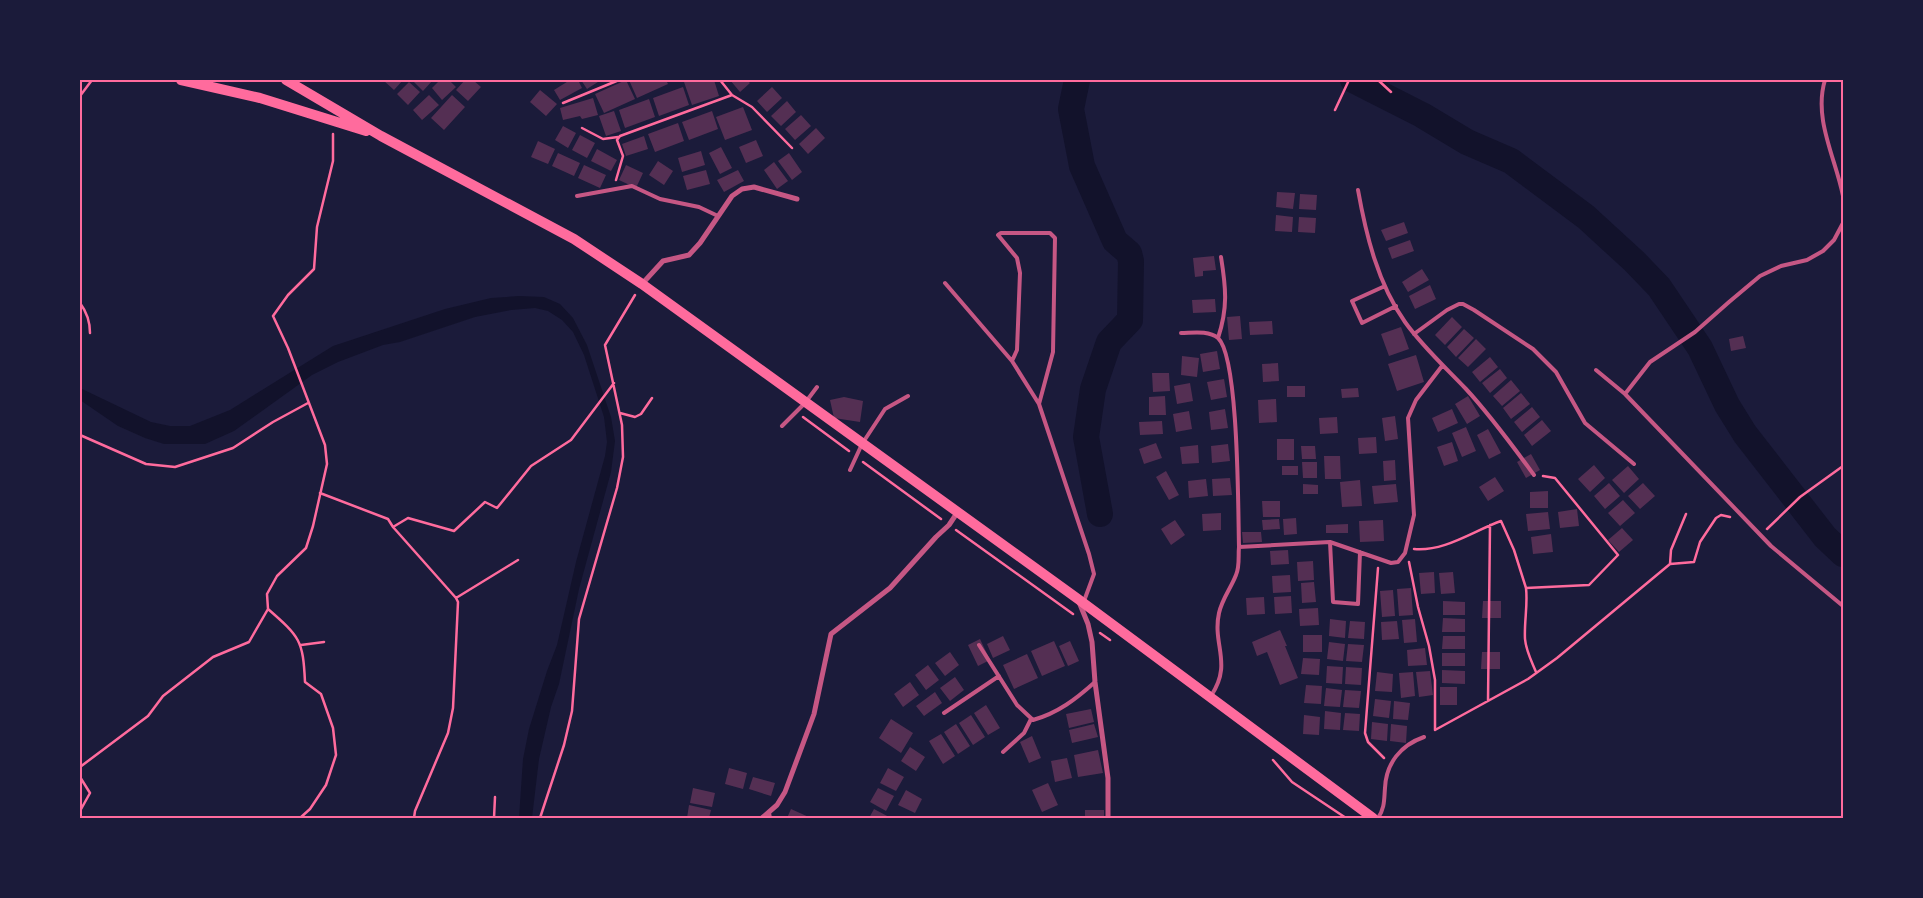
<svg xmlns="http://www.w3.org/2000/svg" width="1923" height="898" font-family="Poppins,sans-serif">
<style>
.water{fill:#12122b}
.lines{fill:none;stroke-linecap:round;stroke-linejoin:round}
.river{stroke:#12122b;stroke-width:26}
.building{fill:#542f53}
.path{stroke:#ff6b9d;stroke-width:2.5}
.service{stroke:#c65784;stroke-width:4}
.minor{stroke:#c65784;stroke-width:5}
.secondary{stroke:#ff6b9d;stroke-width:10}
.neatline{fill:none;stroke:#ff6b9d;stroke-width:2}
</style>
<rect width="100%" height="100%" fill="#1b1b3a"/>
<path class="water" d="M519,296L544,297L560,304L573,318L587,345L611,417L615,441L611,472L579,589L559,684L551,707L539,759L532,818H519L523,759L529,729L547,671L557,645L576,562L605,456L607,442L604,417L584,355L573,332L562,320L548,311L535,308L511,310L475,317L400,342L383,345L338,362L312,375L234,431L205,444H164L145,438L118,426L80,400V388L151,422L170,426H190L230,410L333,346L445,309L491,298Z"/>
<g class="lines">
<path class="river" d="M1077,80L1071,109L1082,166L1115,241L1129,253L1131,261L1130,320L1109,342L1093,389L1086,437L1100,514
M1353,80L1422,115L1467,142L1511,161L1586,217L1634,261L1659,287L1700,348L1727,405L1745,434L1825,537L1843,554"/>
</g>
<path class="building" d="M383,80H403L394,90Z
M412,80H431L432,81L423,91Z
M440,80H449L456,87L442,100L432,88Z
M465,80H473L481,87L468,101L456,90Z
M570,80H578L582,88L560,100L554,90Z
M581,80H601L587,89Z
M626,80L635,99L604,113L595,94Z
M629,80H666L668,84L637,98Z
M689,80H714L719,96L692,105L684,82Z
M730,80H747L750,83L740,92Z
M409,82L420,92L408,105L397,94Z
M683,87L689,105L659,116L653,98Z
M772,87L782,98L767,112L757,101Z
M540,90L557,104L546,116L530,102Z
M429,95L439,105L422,120L413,110Z
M452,95L465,107L444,130L431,118Z
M593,98L598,115L582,119L580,116L563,120L560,108Z
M649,99L655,117L625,128L619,110Z
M787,101L796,112L781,126L771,116Z
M743,107L752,130L725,140L716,117Z
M614,111L621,131L606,136L599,116Z
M712,111L718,129L689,140L682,122Z
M801,115L811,126L795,140L785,129Z
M678,123L684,141L655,152L648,134Z
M563,126L576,133L568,148L555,140Z
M816,128L825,138L808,154L799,144Z
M580,135L595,143L587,158L572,150Z
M644,136L648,149L626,156L622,144Z
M756,140L763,156L746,163L739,147Z
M538,141L555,149L548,164L531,157Z
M721,147L732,168L720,174L709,153Z
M597,149L617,160L611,171L591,161Z
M701,151L705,165L682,172L678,158Z
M558,153L580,163L574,176L552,166Z
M789,153L802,172L792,180L778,161Z
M658,161L673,171L664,185L649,175Z
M774,162L788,181L777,189L764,170Z
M584,165L606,175L600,188L578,178Z
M626,165L643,173L636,188L619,180Z
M706,170L710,184L687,190L683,176Z
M738,170L744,181L724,192L717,180Z
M1277,192L1295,193L1293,209L1276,207Z
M1300,194L1317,195L1316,210L1299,209Z
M1276,215L1293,217L1292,232L1275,231Z
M1299,217L1316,218L1315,233L1298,232Z
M1404,222L1408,233L1386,241L1381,230Z
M1410,240L1414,251L1392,259L1388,248Z
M1214,256L1216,270L1203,271V276L1195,277L1193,258Z
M1422,269L1429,280L1408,292L1402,282Z
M1430,285L1436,299L1415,309L1409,296Z
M1215,299L1216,312L1193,313L1192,300Z
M1240,316L1242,339L1229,340L1227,317Z
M1452,317L1462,327L1445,345L1435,335Z
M1272,321L1273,334L1250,335L1249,322Z
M1401,327L1409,349L1389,356L1381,334Z
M1464,329L1474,338L1456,357L1447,347Z
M1743,336L1746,348L1731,351L1729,339Z
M1476,339L1486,349L1468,367L1458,358Z
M1217,351L1220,369L1203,372L1200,354Z
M1416,355L1424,382L1397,391L1388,364Z
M1182,356L1199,358L1197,377L1181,375Z
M1490,357L1498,367L1480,382L1472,372Z
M1278,363L1279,381L1263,382L1262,364Z
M1500,369L1507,378L1490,393L1482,383Z
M1152,373H1169L1170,391L1153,392Z
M1224,379L1227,397L1211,400L1207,382Z
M1511,380L1520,391L1502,406L1493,396Z
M1190,383L1193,401L1177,404L1174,386Z
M1287,386H1305V397H1287Z
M1358,388L1359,397L1342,398L1341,389Z
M1521,393L1530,404L1511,419L1503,408Z
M1165,396L1166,415H1149V397Z
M1468,396L1480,416L1467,424L1455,404Z
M844,397L863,401L860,422L834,418L830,400Z
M1276,399L1277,422L1259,423L1258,400Z
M1532,407L1540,417L1522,432L1514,422Z
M1225,409L1228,428L1211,430L1209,412Z
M1452,409L1458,423L1438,432L1432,418Z
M1189,411L1192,429L1176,432L1173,414Z
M1395,416L1398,439L1385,441L1382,418Z
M1337,417L1338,433L1320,434L1319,418Z
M1542,420L1551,431L1532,446L1524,435Z
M1162,421L1163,434L1140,435L1139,422Z
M1466,427L1476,451L1462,457L1452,433Z
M1488,429L1501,453L1489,459L1477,435Z
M1376,437L1377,453L1359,454L1358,438Z
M1277,439H1294V460H1277Z
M1452,442L1458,461L1444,466L1437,447Z
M1156,443L1162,458L1144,464L1139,449Z
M1228,444L1230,461L1212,463L1211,446Z
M1198,445L1199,463L1182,464L1180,447Z
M1301,446H1315L1316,459H1302Z
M1531,454L1540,470L1526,478L1517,462Z
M1324,456H1340L1341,479H1325Z
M1395,460L1396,480L1384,481L1383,461Z
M1302,462H1317V478H1303Z
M1594,465L1605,478L1590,492L1578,479Z
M1282,466H1298V475H1282Z
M1628,466L1639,479L1624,493L1612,480Z
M1166,471L1179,495L1169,500L1156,477Z
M1495,477L1504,491L1488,501L1479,487Z
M1230,478L1232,495L1213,496L1212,479Z
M1206,479L1208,496L1189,498L1188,481Z
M1360,480L1362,506L1342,507L1340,482Z
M1609,483L1620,496L1605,509L1594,496Z
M1643,483L1655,496L1640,509L1628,496Z
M1303,484L1318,485V494H1303Z
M1396,484L1398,502L1374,504L1372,486Z
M1548,491V508H1530V492Z
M1623,500L1635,513L1620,526L1608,513Z
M1262,501H1280V517H1263Z
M1577,509L1579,526L1560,528L1558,512Z
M1548,512L1550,529L1528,531L1526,514Z
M1221,513V530L1203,531L1202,514Z
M1296,518L1297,534L1284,535L1283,519Z
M1279,519L1280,529L1263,530L1262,520Z
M1175,520L1185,535L1171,545L1161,529Z
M1383,520L1384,541L1360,542L1359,521Z
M1348,524V533H1326V525Z
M1622,528L1633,540L1619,552L1608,540Z
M1242,532H1261L1262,542L1243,543Z
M1551,534L1553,552L1533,554L1531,537Z
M1288,550L1289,564L1271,565L1270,551Z
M1313,561L1314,580L1298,581L1297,562Z
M1434,572L1435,593L1421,594L1419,573Z
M1453,572L1455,593L1441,594L1439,573Z
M1290,575L1291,592L1273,593L1272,576Z
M1314,582L1316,602L1302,603L1301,583Z
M1411,588L1413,615L1399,616L1397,589Z
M1393,590L1395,616L1382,617L1380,591Z
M1291,596L1292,613L1275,614L1274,597Z
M1264,597L1265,614L1247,615L1246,598Z
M1443,601L1465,602V615H1443Z
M1483,601H1501V618H1482Z
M1318,608L1319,625L1300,626L1299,609Z
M1443,618L1465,619V632H1442Z
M1330,619L1346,621L1345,638L1329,636Z
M1415,619L1417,642L1404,643L1402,620Z
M1350,621L1365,622L1364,639L1348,638Z
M1397,621L1399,639L1382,640L1381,622Z
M1280,630L1287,646H1285L1298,678L1280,685L1267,652L1257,656L1252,642Z
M1303,635H1322V652H1303Z
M1003,636L1010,650L993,658L987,644Z
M1443,636H1465V649H1442Z
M980,639L990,660L978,666L968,645Z
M1054,641L1065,666L1042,676L1031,651Z
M1070,641L1079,661L1068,666L1059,646Z
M1329,642L1345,644L1343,661L1327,659Z
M1348,644L1364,645L1362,662L1346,661Z
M1425,648L1427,665L1408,666L1407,650Z
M950,652L959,665L945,676L935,663Z
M1482,652H1500V669H1481Z
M1442,653H1465V666H1442Z
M1027,654L1038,678L1014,689L1003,665Z
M1303,658L1320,659L1319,675L1301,674Z
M928,665L939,680L926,690L915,675Z
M1327,666L1343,667L1342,684L1326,683Z
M1346,667L1362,668L1361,685L1345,684Z
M1442,670L1465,671V684L1442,683Z
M1430,671L1433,695L1419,697L1416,672Z
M1377,672L1393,674L1392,692L1375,691Z
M1413,672L1415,696L1401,698L1399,673Z
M955,677L964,690L950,701L940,688Z
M910,682L919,695L903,707L894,694Z
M1306,685L1322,686L1321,704L1304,703Z
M1440,687H1457V705H1440Z
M1326,688L1342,690L1340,707L1324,706Z
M1345,690L1361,691L1359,708L1343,707Z
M935,692L942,703L924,716L916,706Z
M1375,699L1391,701L1389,718L1373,716Z
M1394,701L1410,703L1408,720L1393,719Z
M986,705L1000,728L988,735L974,713Z
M1091,709L1094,722L1069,728L1066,714Z
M1325,711L1341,713L1340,730L1324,729Z
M1345,713L1360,714L1359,731L1343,730Z
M971,715L985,737L973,745L959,723Z
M1304,715L1320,717L1319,735L1303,734Z
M891,719L913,733L901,753L879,738Z
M1372,722L1388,724L1387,741L1371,739Z
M956,724L970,746L958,754L944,732Z
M1094,724L1098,737L1072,743L1069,730Z
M1391,724L1407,726L1406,743L1390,741Z
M941,734L955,756L943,764L929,741Z
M1032,736L1041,758L1029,763L1020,742Z
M910,747L925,757L916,771L901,761Z
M1098,750L1103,773L1078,777L1074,755Z
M1067,758L1072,778L1055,782L1051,761Z
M729,768L747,773L743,789L725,784Z
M888,768L904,777L896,791L880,783Z
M753,777L775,783L771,796L749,789Z
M1048,783L1058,805L1042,812L1032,790Z
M693,788L715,793L712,807L690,803Z
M878,788L894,796L886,811L870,802Z
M906,790L922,799L915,813L898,805Z
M689,805L711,810L709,818H687Z
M791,809L811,818H787Z
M874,809L891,818H869Z
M1085,810H1104V818H1085Z"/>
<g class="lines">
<path class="path" d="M720,80L732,95L752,107L792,148
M1378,80L1391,92
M80,96L92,80
M563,103L619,80
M1335,110L1349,80
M582,128L603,139L618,137
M616,180L623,156L617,140L620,136L732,95
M80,303C86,311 90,322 90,333
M620,413L635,417L641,414L652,398
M803,417L849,451
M80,435L146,464L175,467L233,448L273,422L308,403
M863,462L941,519
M320,493L388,519L393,527L408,518L454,531L485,502L497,508L531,466L571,440L614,383
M393,527L456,598
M1767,529L1800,497L1843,466
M956,530L1073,614
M1414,549C1444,552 1473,531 1501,521L1514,550L1526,588
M1409,562L1418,607L1429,646L1435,680V730
M1670,564L1694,562L1700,542L1716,518L1721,515L1730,517
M1378,568L1365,733L1368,742L1384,758
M1100,633L1110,640
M301,645L324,642
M1536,672C1532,662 1526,651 1525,639C1524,622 1528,605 1526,588L1589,585L1618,555L1555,478L1543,476
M1488,701L1490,525
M1435,730L1528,679L1557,658L1670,564L1671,550L1686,514
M1273,760L1292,782L1346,818
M80,767L148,716L163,696L213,657L249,642L268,609
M80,777L90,793L80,811
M300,818L310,809L326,785L336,755L333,728L321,694L305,682C303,640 300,637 268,609L267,594L277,576L306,548L313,526L327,464L325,445L288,348L273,316L288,295L314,269L317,227L333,161V134
M414,818L415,811L448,733L453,708L458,602L456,598L518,560
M494,818L495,797
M540,818L564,745L572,711L579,619L617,488L623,457L622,425L605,345L635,295"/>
<path class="service" d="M1825,80C1813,119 1836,159 1843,196
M1358,190C1366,235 1378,284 1405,322C1422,346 1445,367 1466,389C1491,416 1512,445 1534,475
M577,196L632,186L660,199L699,207L718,216
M945,283L1012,361
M1385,286L1352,301L1362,323L1396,306
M1181,333C1192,333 1208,330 1218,338C1239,357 1238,513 1239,547C1238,556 1240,566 1236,575C1231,588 1222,599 1219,613C1212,645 1233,663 1211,696
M1414,334L1447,310L1459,304H1463L1474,310L1533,349L1556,372L1585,423L1634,464
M1218,338C1228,308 1226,288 1221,257
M1596,370L1625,394L1771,546L1843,606
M1625,394L1650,362L1695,332L1729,302L1760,276L1781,266L1807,260L1823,251L1834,240L1843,223
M1039,404L1012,361L1017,350L1020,273L1017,258L998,235L1001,233H1050L1055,238L1053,352L1039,404L1089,554L1094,574L1084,601
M782,426L805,403L817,387
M850,470L862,444L885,409L908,396
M1330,542L1333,602L1358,604L1360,552
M1239,547L1330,542L1391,563L1398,562L1405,553L1414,515L1408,418L1416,400L1442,366
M979,645L1017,705L1033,720C1058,713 1076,699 1095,682
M944,713L999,676
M1003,752L1024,733L1031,719
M769,813L770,818
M1378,818C1385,808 1384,799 1385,788C1386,763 1401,745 1424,737"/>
<path class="minor" d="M642,284L663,261L689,255L700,243L732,196L742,189L754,187L797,199
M1079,602L1088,624L1092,642L1095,682L1108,778V818
M762,818L777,805L785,792L804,741L814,714L831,634L890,588L936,537L949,525L957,513"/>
<path class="secondary" d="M181,80L260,98L366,131
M286,80L381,136L574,239L642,284L1078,599L1373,818"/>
</g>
<rect width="1923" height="898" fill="none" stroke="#1b1b3a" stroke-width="162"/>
<rect x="81" y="81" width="1761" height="736" class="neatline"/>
</svg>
